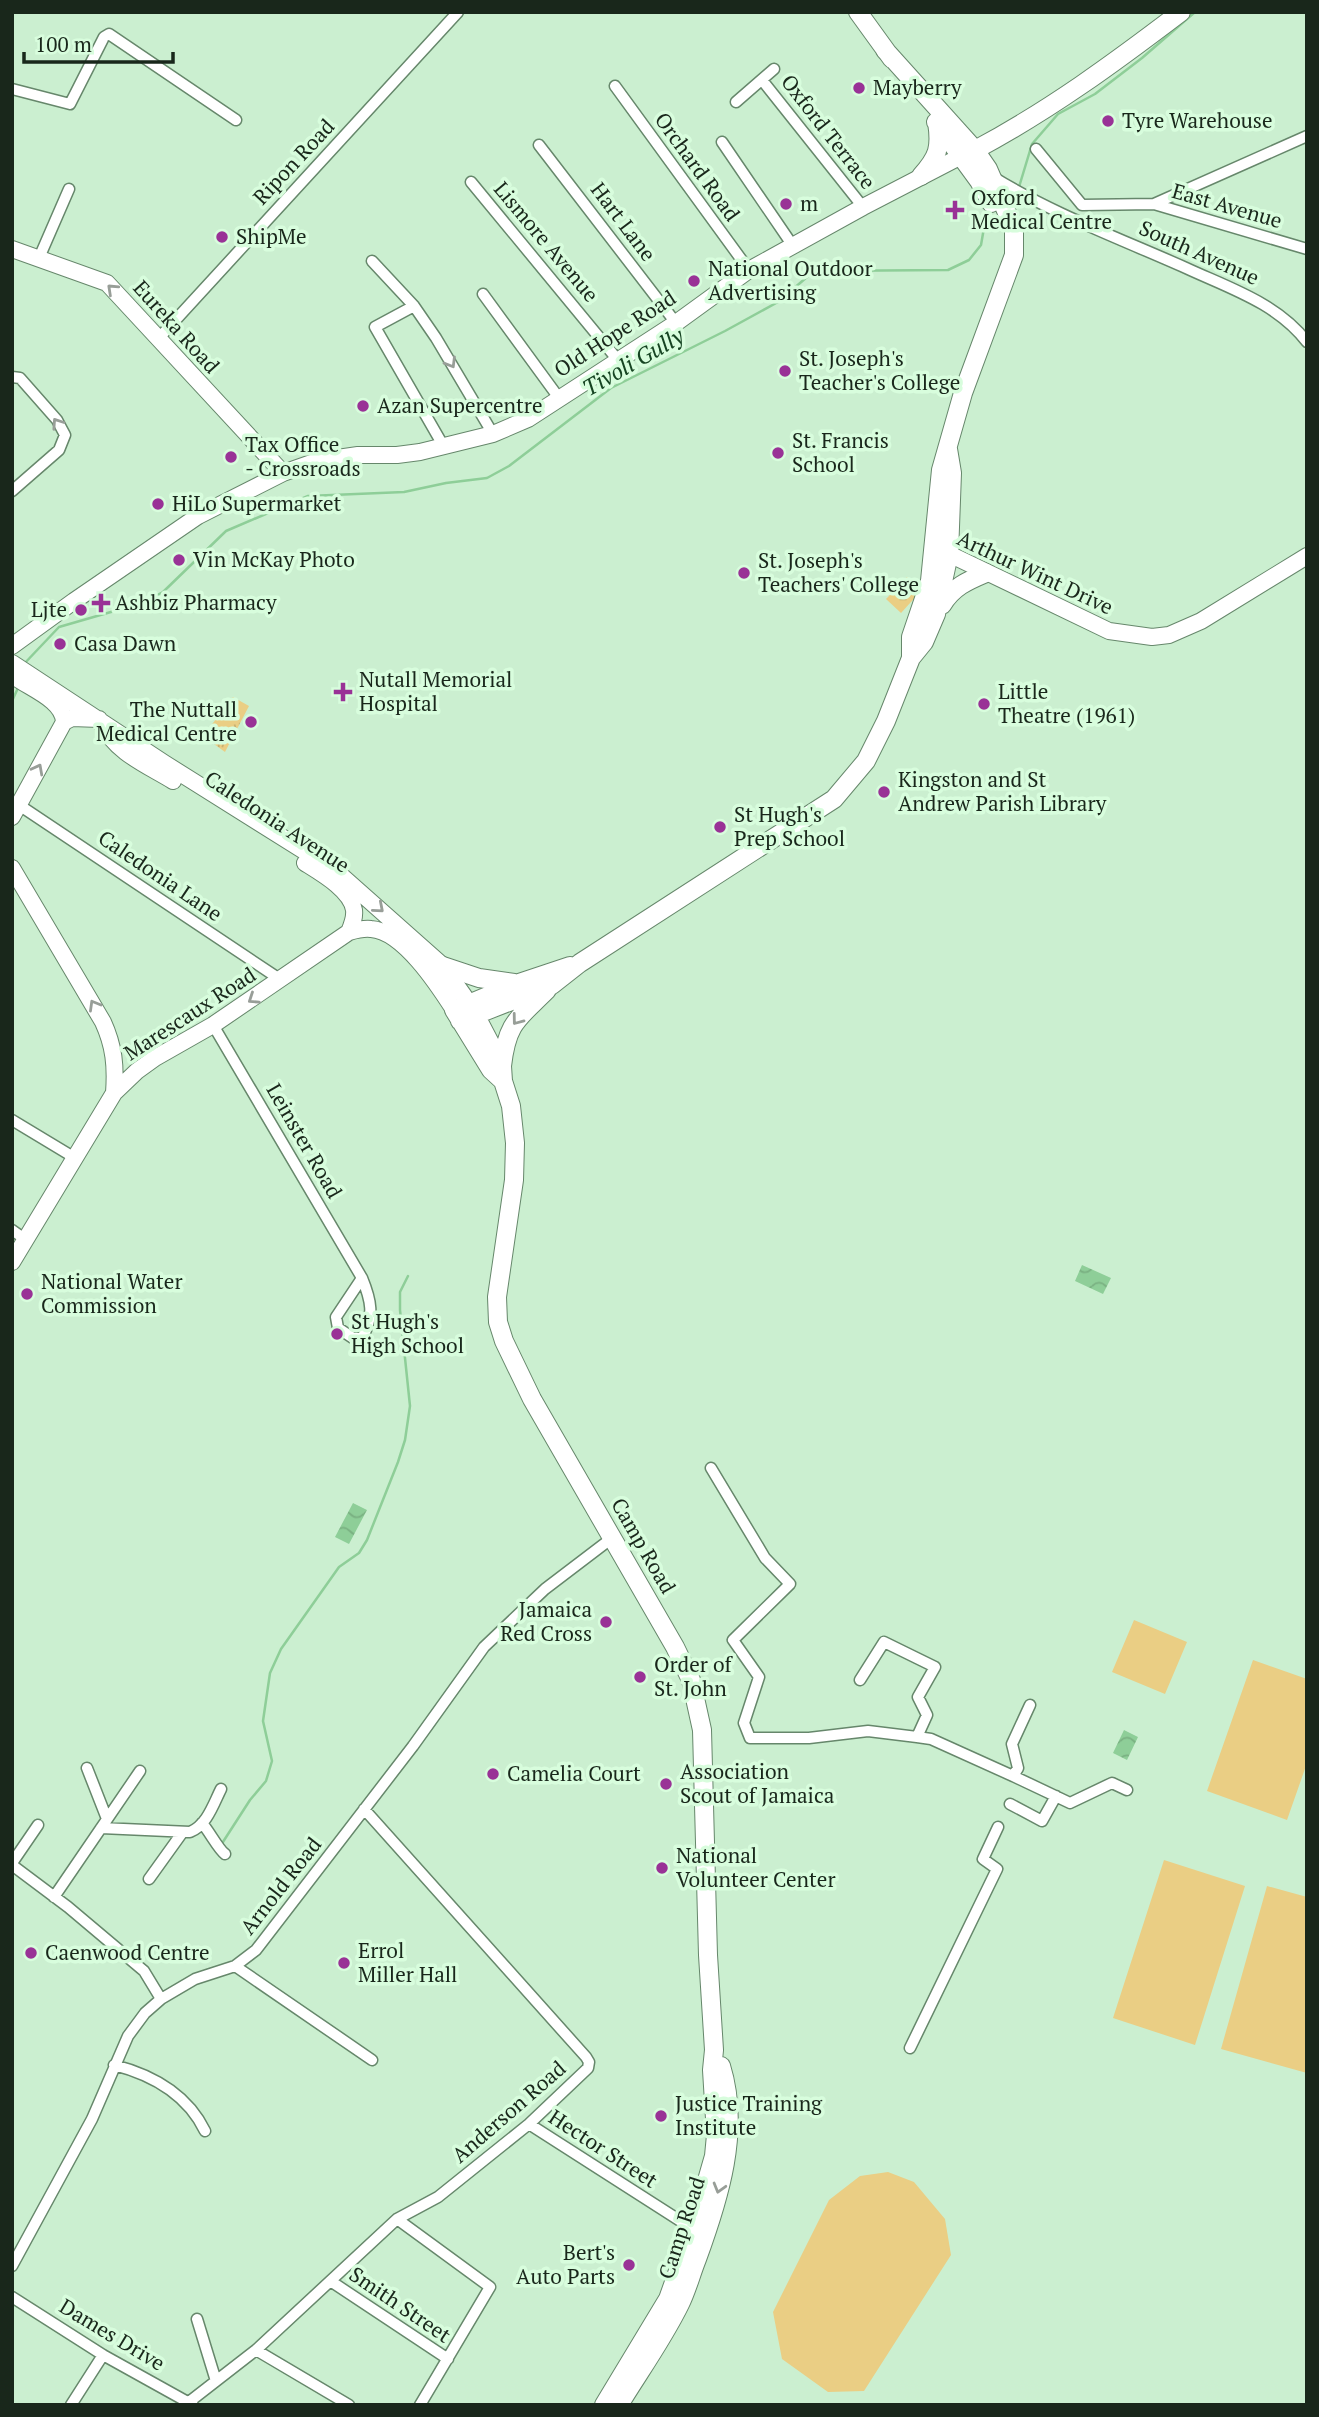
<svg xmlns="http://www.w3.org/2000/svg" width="1319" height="2417" font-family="'PT Serif',serif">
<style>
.grass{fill:url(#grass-tufts)}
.cemetery{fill:url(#cemetery-stones)}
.park{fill:#eace84}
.water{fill:url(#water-waves)}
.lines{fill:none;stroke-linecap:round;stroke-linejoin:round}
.stream{stroke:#8ece98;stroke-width:2.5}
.street-casing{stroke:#66876b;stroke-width:13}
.secondary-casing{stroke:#66876b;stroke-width:18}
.primary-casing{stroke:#66876b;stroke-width:20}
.street{stroke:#fff;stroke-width:10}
.secondary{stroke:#fff;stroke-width:16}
.primary{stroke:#fff;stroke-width:18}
.oneway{stroke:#989e98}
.poi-dot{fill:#993296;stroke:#d8fddd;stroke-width:2.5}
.labels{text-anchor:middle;stroke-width:7;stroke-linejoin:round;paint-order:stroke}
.poi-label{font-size:21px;fill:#19271b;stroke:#d8fddd;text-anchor:start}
.street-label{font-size:21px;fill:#19271b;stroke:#d8fddd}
.water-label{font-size:23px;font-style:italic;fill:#164422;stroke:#d8fddd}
</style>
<defs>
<pattern id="grass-tufts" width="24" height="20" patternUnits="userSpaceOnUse" patternTransform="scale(1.75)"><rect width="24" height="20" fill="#eace84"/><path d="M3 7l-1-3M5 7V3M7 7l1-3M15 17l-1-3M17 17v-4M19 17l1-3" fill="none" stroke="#c8b171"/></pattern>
<pattern id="cemetery-stones" width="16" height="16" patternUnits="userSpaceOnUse" patternTransform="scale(1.75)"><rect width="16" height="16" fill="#eace84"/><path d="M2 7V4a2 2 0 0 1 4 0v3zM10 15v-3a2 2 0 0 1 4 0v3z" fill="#c8b171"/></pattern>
<pattern id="water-waves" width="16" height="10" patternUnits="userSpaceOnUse" patternTransform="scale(1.75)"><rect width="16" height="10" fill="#8ece98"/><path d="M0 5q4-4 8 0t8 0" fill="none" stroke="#7ab182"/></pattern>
</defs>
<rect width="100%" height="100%" fill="#cbefd0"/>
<path class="grass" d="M233,697L249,706L225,752L203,736Z"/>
<path class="cemetery" d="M907,577L921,591L901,613L886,599Z"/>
<path class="park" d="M1134,1620L1187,1642L1165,1694L1112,1672Z
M1253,1660L1307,1679V1763L1287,1820L1207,1791Z
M1164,1860L1245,1886L1195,2045L1113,2018Z
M1267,1886L1307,1897V2073L1221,2049Z
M888,2172L914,2182L945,2219L951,2255L864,2391L828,2392L782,2359L773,2312L829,2200L860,2176Z"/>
<path class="water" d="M1082,1265L1111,1278L1103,1294L1075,1281Z
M353,1503L367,1510L349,1544L335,1537Z
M1124,1730L1138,1737L1127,1760L1113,1753Z"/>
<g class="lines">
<path class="stream" d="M1019,187L1032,144L1058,114L1095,94L1142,58L1195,12
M23,665L59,627L142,603L163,592L226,531L308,496L404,492L446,483L487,478L509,466L611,388L725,331L778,302L814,271L948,270L969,260L981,245L985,222L989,219
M12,701L18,688
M221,1845L250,1800L266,1781L272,1761L263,1721L270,1673L281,1649L339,1567L359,1553L367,1540L398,1462L405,1440L410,1406L400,1310V1292L408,1276"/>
<defs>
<path id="street" d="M762,80L863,207
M615,86L749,270
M12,89L70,104L104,37L109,34L236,120
M736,102L774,69
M722,142L793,246
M539,145L676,323
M1036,149L1082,205L1154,204L1307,249
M993,177C1053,214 1121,239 1186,268C1229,288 1277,303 1307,342
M471,182L617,359
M1154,204L1307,136
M39,258L69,189
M372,261L414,306L436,338L493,434
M483,294L559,398
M414,306L375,327L444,447
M159,338L458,12
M12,377L20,378L57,420L65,435L59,450L12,491
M19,805L281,980
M213,1025L362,1278C371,1300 375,1316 362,1338H353L338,1328L336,1317L362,1278
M12,1120L75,1158
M12,1230L26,1240
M711,1468L765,1558L790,1584L733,1640L759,1677L744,1723L750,1738H809L868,1731L917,1737L927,1715L918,1697L935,1667L884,1642L860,1680
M917,1737L931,1739L1013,1776L1018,1768L1012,1744L1030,1705
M87,1768L107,1819
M1013,1776L1070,1803L1112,1783L1127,1790
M1010,1804L1042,1821L1056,1796
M202,1823C209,1831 219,1850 225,1854
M101,1828L190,1832C207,1825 213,1805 221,1789
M12,1863L38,1825
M12,1865L68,1907L144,1971L161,1999
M149,1879L182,1833
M54,1897L140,1771
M235,1966L372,2060
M910,2048L997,1869L983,1859L998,1827
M114,2065C153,2075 187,2094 205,2131
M529,2124L693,2229
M397,2219L490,2287L420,2405
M12,2266L92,2119L128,2036L145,2013L161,1999L195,1979L235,1966L256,1950L413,1746L484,1647L545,1589L612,1538
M332,2282L448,2359
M12,2297L103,2355L193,2405
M197,2319L216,2381
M256,2350L349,2405
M189,2402L256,2350L397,2219L438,2197L529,2124L588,2068L589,2062L586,2057L364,1809
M71,2405L103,2355"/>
<path id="secondary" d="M12,249L107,283L283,473
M939,553L949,554L1109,631L1152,637L1169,635L1201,621L1307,556
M12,646L74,601L198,516L283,473L317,461L358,455H397L420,452L493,434L528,419L676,323L749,270L863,207L971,151
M12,663L164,763L336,871L443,966L469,1003
M12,675C28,688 63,699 64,722
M102,724C116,753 147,765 173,781
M12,817L64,722L72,718L99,719
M305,863C321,873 351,890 354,910C355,918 352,925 349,932
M12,868L103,1022C114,1046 116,1066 114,1093
M12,1262L114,1093L137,1071L155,1058L213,1025L349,932C356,930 363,928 371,929C403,931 438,985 454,1010"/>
<path id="primary" d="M858,12L892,59
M885,50L975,150L988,169L1014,229V255L963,393L941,470L930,581L911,637V658
M936,122L979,181L991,203
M975,150C1050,110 1114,63 1181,12
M921,176C938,157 941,148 937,122
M942,605C953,587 967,581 986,573
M443,966L479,978L514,983
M469,1003L502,1066L503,1081L511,1106L515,1143L514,1180L497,1297L498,1322L504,1341L532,1399L675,1647L691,1680L702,1730L708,1955L714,2050L712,2070L716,2135L714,2156L693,2229L668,2299L604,2405
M460,1021L552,985L580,963L834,799L866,761L886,721L911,658L924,642L936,614L949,554L952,473L948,449
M502,1066C507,1022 518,1019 547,990
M503,1081L491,1070L454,1010L519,983L570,966
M619,2405C639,2372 663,2339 680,2304C687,2290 691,2274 697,2259C719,2199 741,2130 721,2066"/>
</defs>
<use href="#street" class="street-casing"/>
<use href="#secondary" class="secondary-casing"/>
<use href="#primary" class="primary-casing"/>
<use href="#street" class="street"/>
<use href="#secondary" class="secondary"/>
<use href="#primary" class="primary"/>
</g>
<defs><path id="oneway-chevron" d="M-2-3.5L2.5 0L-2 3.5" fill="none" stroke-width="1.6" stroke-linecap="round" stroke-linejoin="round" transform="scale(1.75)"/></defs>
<g class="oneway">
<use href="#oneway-chevron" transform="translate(112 289) rotate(-137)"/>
<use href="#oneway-chevron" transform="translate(451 363) rotate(59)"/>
<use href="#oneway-chevron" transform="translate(57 423) rotate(-124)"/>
<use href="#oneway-chevron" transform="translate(38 769) rotate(-62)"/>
<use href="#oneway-chevron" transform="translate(379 908) rotate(41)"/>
<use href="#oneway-chevron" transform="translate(253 999) rotate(146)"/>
<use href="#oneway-chevron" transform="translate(94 1005) rotate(-120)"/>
<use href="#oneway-chevron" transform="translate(517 1020) rotate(127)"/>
<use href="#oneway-chevron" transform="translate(719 2188) rotate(106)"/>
</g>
<g class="poi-dot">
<circle cx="859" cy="88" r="7"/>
<circle cx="1108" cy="121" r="7"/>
<circle cx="786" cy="204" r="7"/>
<path d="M951.5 199.5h7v7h7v7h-7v7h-7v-7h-7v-7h7z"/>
<circle cx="222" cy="237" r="7"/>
<circle cx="694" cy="281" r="7"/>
<circle cx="785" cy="371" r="7"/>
<circle cx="363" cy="406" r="7"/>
<circle cx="778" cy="453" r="7"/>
<circle cx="231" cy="457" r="7"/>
<circle cx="158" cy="504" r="7"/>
<circle cx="179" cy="560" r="7"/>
<circle cx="744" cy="573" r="7"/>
<path d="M97.5 592.5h7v7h7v7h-7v7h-7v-7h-7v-7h7z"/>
<circle cx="81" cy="610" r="7"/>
<circle cx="60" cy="644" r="7"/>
<path d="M339.5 681.5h7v7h7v7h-7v7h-7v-7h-7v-7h7z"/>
<circle cx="984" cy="704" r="7"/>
<circle cx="251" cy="722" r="7"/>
<circle cx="884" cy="792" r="7"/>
<circle cx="720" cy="827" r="7"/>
<circle cx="27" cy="1294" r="7"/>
<circle cx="337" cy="1334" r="7"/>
<circle cx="606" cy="1622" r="7"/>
<circle cx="640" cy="1677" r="7"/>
<circle cx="493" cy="1774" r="7"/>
<circle cx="666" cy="1784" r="7"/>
<circle cx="662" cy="1868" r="7"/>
<circle cx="31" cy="1953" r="7"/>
<circle cx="344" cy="1963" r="7"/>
<circle cx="661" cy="2116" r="7"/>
<circle cx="629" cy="2265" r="7"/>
</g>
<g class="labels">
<g class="poi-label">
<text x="873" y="95">Mayberry</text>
<text x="1122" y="128">Tyre Warehouse</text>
<text x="971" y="205">Oxford<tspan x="971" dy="24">Medical Centre</tspan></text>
<text x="800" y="211">m</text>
<text x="236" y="244">ShipMe</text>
<text x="708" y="276">National Outdoor<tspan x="708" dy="24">Advertising</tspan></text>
<text x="799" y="366">St. Joseph's<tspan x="799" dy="24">Teacher's College</tspan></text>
<text x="377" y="413">Azan Supercentre</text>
<text x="792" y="448">St. Francis<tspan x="792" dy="24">School</tspan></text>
<text x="245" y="452">Tax Office<tspan x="245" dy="24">- Crossroads</tspan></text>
<text x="172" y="511">HiLo Supermarket</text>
<text x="193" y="567">Vin McKay Photo</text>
<text x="758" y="568">St. Joseph's<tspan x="758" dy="24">Teachers' College</tspan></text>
<text x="115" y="610">Ashbiz Pharmacy</text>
<text x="67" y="617" text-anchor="end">Ljte</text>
<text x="74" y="651">Casa Dawn</text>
<text x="359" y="687">Nutall Memorial<tspan x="359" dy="24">Hospital</tspan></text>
<text x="998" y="699">Little<tspan x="998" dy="24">Theatre (1961)</tspan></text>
<text x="237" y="717" text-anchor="end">The Nuttall<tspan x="237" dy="24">Medical Centre</tspan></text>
<text x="898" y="787">Kingston and St<tspan x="898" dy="24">Andrew Parish Library</tspan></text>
<text x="734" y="822">St Hugh's<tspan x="734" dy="24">Prep School</tspan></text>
<text x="41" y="1289">National Water<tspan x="41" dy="24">Commission</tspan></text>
<text x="351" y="1329">St Hugh's<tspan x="351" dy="24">High School</tspan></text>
<text x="592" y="1617" text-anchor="end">Jamaica<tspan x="592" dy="24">Red Cross</tspan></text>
<text x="654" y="1672">Order of<tspan x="654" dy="24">St. John</tspan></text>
<text x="680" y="1779">Association<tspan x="680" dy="24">Scout of Jamaica</tspan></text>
<text x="507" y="1781">Camelia Court</text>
<text x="676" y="1863">National<tspan x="676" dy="24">Volunteer Center</tspan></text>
<text x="358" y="1958">Errol<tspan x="358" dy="24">Miller Hall</tspan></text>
<text x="45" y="1960">Caenwood Centre</text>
<text x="675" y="2111">Justice Training<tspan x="675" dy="24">Institute</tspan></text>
<text x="615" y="2260" text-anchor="end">Bert's<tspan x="615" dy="24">Auto Parts</tspan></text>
</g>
<g class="street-label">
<text transform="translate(828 132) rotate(52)" y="7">Oxford Terrace</text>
<text transform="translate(294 162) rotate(-47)" y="7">Ripon Road</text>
<text transform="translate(697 167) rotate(54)" y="7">Orchard Road</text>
<text transform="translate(1227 206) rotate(16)" y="7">East Avenue</text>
<text transform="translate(623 222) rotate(53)" y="7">Hart Lane</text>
<text transform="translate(546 242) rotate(50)" y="7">Lismore Avenue</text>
<text transform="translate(1199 253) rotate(24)" y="7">South Avenue</text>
<text transform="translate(176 327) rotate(48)" y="7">Eureka Road</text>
<text transform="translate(615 334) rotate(-33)" y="7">Old Hope Road</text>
<text transform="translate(1035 573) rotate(25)" y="7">Arthur Wint Drive</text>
<text transform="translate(277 822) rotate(33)" y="7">Caledonia Avenue</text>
<text transform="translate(160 876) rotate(34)" y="7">Caledonia Lane</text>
<text transform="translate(190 1014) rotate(-33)" y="7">Marescaux Road</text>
<text transform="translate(304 1141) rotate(60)" y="7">Leinster Road</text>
<text transform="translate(643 1546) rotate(60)" y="7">Camp Road</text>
<text transform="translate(281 1886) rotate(-52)" y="7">Arnold Road</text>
<text transform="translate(509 2112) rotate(-41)" y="7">Anderson Road</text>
<text transform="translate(603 2149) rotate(33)" y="7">Hector Street</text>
<text transform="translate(682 2228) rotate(-72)" y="7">Camp Road</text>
<text transform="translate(400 2305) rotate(34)" y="7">Smith Street</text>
<text transform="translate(112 2335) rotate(31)" y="7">Dames Drive</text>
</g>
<g class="water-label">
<text transform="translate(633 362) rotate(-30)" y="8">Tivoli Gully</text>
</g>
</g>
<rect width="1319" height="2417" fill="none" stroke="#19271b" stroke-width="28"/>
<path d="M24 52v10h149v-10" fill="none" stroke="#19271b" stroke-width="3.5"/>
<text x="35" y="52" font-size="21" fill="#19271b" stroke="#d8fddd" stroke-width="5" paint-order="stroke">100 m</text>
</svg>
